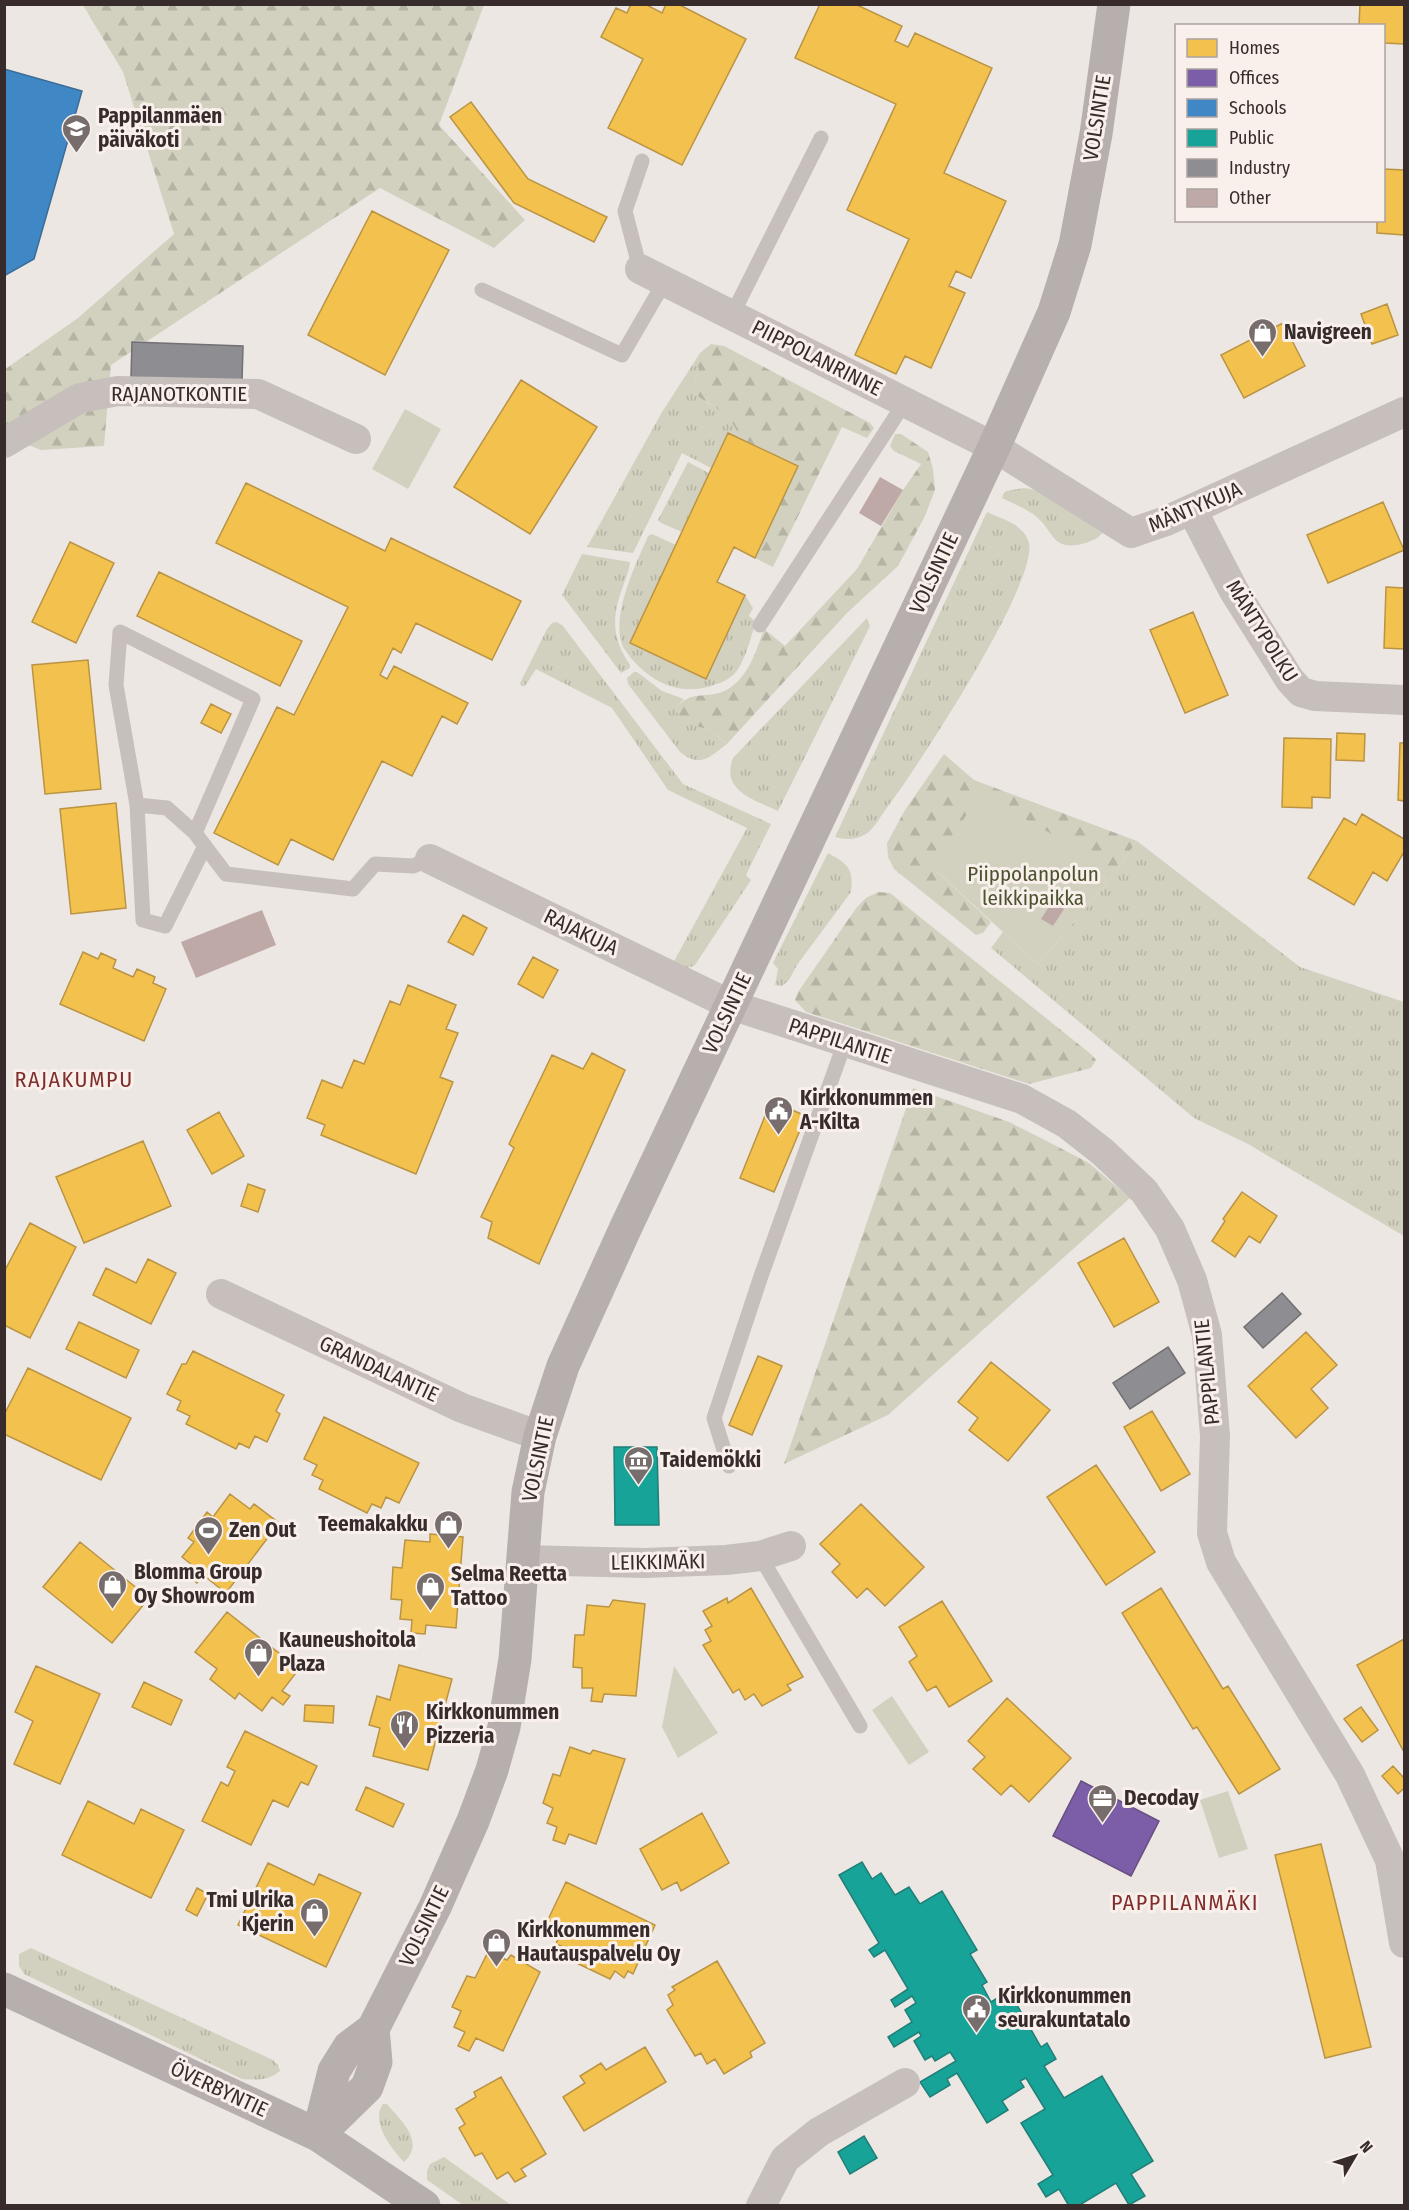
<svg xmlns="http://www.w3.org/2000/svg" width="1409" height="2210" font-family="'Fira Sans Condensed',sans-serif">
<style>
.grass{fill:url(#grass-tufts)}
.forest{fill:url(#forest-firs)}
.green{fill:#d2d1bf}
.homes{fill:#f2c14e;stroke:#ba9444;stroke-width:1.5}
.offices{fill:#7b5ea7;stroke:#674f82;stroke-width:1.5}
.schools{fill:#3f88c5;stroke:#3d6c97;stroke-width:1.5}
.public{fill:#17a398;stroke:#217f77;stroke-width:1.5}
.industry{fill:#8d8d92;stroke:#737073;stroke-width:1.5}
.building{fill:#bfa9a7}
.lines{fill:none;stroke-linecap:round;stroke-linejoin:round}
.lane{stroke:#c6bfbc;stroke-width:15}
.street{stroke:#c6bfbc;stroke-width:30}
.secondary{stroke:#b7afad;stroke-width:33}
.labels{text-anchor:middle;stroke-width:6;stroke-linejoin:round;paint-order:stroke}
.poi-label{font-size:21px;font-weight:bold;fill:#372c2b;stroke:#f9f0ec;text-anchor:start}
.street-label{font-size:21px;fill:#372c2b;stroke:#f9f0ec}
.park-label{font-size:21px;fill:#4d5330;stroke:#f9f0ec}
.neighbourhood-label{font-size:22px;letter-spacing:1.5px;fill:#7f2e2b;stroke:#f9f0ec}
</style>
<defs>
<pattern id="grass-tufts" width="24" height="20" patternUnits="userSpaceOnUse" patternTransform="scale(1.5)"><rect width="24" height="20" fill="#d2d1bf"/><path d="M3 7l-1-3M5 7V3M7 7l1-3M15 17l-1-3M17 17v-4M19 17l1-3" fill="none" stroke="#b5b4a4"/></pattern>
<pattern id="forest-firs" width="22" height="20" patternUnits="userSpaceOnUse" patternTransform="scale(1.5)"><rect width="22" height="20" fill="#d2d1bf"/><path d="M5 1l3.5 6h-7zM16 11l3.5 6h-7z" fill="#b5b4a4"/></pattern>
</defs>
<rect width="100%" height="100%" fill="#ede7e4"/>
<path class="grass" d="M693,364L699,368L694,385L707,403L718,408L734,422L740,438L728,433L711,468L682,453L633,553L587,547L662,412Z
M688,462L709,473L682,532L661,523L658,520Z
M1024,488C1053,491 1078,516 1102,533C1098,539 1093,540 1086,543C1050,553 1056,531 1033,514C1024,508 1012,503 1002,498L1003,494L1006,491Z
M987,512C1002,519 1024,524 1029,543C1038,584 915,771 886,809C880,817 874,829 866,834C856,840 846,840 835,837Z
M652,534L676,545L630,643L706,678L745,595L753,608L749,616L756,622C751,636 745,662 735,673C729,680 720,683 711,686C679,696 651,682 630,657C627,652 622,647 621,641C613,610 636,564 648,536Z
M582,554L630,562C629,571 625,581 622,589C611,620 613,639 630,665V668L621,673L562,595Z
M867,618L870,626L778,811C755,800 720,791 733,758Z
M557,622L563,626L683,784L771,824L746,875L751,880L695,965C686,970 681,968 672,965L747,828L668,790L612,708L536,669L525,686H521L520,683L547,629L552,623Z
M634,672H637L662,691L684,699L676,708L696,726L712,731L727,744C708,758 701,768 680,752L628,684L627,678Z
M1137,841L1300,967L1404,1002V1236L1248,1144L1194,1118L991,948L1003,932L1038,964L1106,885Z
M828,853C848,864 854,869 851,892L797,965L789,980L782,986L775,985L778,969L773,963Z
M31,1948L273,2060L278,2065L280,2071C268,2081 257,2080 242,2079L24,1974L19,1966V1954Z
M383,2104H387C401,2121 426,2142 404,2162C392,2149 370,2122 383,2104Z
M444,2157L511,2205H463L427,2180V2171L430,2164Z"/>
<path class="forest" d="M83,5H484L439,125L525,220L494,248L380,188L111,365L104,446L41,450L5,436L4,370L78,318L174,234L123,72Z
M711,344L724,346L870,423L874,428L867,438L842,427L773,567L755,558L798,466L740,438C729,410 716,410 695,394L694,385L699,368L693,364L700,353Z
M895,434H901L928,452L933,469L935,490L925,516L898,566L847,613L727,744C722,740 717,734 711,731C697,724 679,727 676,708C691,691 700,698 719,693C746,685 756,652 764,629L785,646L857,569L903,490L921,464L894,451L890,446Z
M944,754L974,780L1137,841L1106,885L1103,874L931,866L991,922L983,933L976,935L894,869L888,857L887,843L905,810Z
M878,892L890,893L1092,1055L1096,1060L1091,1068L1029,1084L806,1012L795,1000L798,992L857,907L866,898Z
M913,1088L1009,1122L1037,1136L1089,1163L1130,1198L888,1415L784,1464Z"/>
<path class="green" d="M405,409L441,429L408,489L372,469Z
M981,794L1092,857L1103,874L1106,885L1038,964L931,866Z
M674,1666L718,1733L678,1758L662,1727Z
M892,1696L929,1752L909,1765L872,1710Z
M1228,1791L1248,1849L1219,1858L1200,1800Z"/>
<path class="homes" d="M631,4H645L662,13L666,4H678L746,39L682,165L608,128L643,59L601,37L616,8L627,13Z
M820,4H855L902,26L895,41L908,47L915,33L992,68L944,173L1006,201L971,278L956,271L949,286L965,293L931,368L905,356L896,374L855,355L909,239L847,210L896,104L795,58Z
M1360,4H1404V44L1384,43V26H1359Z
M471,102L528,179L607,217L594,242L514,203L450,117Z
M1384,169L1404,170V235L1377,233V220H1384Z
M372,211L449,250L385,375L308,335Z
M1387,304L1398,335L1372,344L1361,314Z
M1283,323L1305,366L1244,398L1221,355Z
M521,380L597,427L530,534L454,487Z
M728,433L798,466L755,558L734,547L717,582L745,595L706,679L630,643Z
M246,483L385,551L391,538L521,601L492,660L416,623L401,653L393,648L380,675L387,679L394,666L468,703L457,724L442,716L412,776L382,761L333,860L291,839L278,865L214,833L277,707L294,715L348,607L216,543Z
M1383,502L1404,550L1328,583L1307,535Z
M70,542L114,563L76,643L32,622Z
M159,572L302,641L280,686L137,616Z
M1386,587L1404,588V649L1384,648Z
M1193,612L1228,695L1185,713L1150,630Z
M88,660L101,789L45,794L32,665Z
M211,704L231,714L221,733L201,723Z
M1337,733L1365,734L1364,761L1336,760Z
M1284,738L1331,739L1330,798L1312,797V808L1282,807Z
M1400,743H1404V801L1398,800Z
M116,803L126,908L71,914L60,809Z
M1362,814L1404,839V852L1387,881L1373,872L1354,905L1308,878L1344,818L1356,825Z
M463,915L487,928L473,955L448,942Z
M83,952L98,959L101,953L116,960L113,968L133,977L137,969L155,977L153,983L166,989L144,1041L60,1004Z
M533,957L558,970L543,998L518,984Z
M408,985L456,1005L446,1029L458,1033L440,1077L453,1082L416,1174L321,1135L325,1125L307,1118L322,1080L342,1088L354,1060L364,1064L390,1001L400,1005Z
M592,1053L625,1070L539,1264L488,1238L492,1222L481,1217L514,1148L509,1144L552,1055L583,1069Z
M771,1101L806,1116L774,1192L740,1178Z
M219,1112L244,1156L212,1174L187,1130Z
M143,1141L171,1206L84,1243L56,1177Z
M248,1184L265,1190L258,1212L241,1206Z
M1242,1192L1277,1216L1260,1243L1249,1236L1235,1257L1212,1241L1225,1221L1223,1219Z
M30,1223L76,1247L30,1338L4,1325V1272Z
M1124,1238L1159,1302L1114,1327L1078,1263Z
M148,1259L176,1273L151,1324L93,1295L106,1268L136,1283Z
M79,1322L139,1350L126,1378L66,1349Z
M1306,1332L1337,1365L1311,1389L1328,1408L1296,1438L1248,1386Z
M193,1351L284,1395L276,1411L280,1414L267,1442L255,1436L249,1448L239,1443L236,1449L186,1424L190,1416L177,1410L181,1401L167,1394L182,1364H186Z
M758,1356L782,1366L752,1435L729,1425Z
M991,1362L1050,1410L1008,1461L969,1430L978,1418L958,1402Z
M28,1368L131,1418L101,1480L4,1434V1415Z
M1152,1411L1190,1474L1161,1491L1124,1427Z
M324,1417L419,1463L399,1503L386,1497L381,1508L372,1504L367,1513L319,1489L323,1480L312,1475L317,1465L304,1459Z
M1096,1465L1155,1552L1106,1585L1047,1497Z
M230,1494L250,1509L254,1504L279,1523L226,1593L203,1575L197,1583L185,1574L192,1565L182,1557L194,1542L188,1538L207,1512L213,1517Z
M861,1504L924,1567L885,1606L867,1588L857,1598L832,1572L840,1564L820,1544Z
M430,1534L463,1537L456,1628L426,1625L425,1634L411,1633L412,1620L400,1619L402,1600L391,1599L393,1567L402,1568L405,1540L430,1542Z
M80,1542L149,1598L112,1643L43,1587Z
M751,1588L803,1677L787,1685L791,1690L762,1706L754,1694L745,1700L739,1689L733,1693L703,1645L711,1641L705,1630L712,1626L703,1611L727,1598L728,1603Z
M1161,1588L1223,1689L1228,1686L1280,1769L1239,1794L1197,1727L1193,1729L1122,1613Z
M613,1600L645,1604L636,1696L604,1694L602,1702L591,1701L593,1688H582V1668L573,1667L575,1635H584L587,1605L609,1607Z
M942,1601L992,1681L949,1707L936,1686L927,1691L909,1662L917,1656L899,1627Z
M227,1612L299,1669L282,1691L290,1696L283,1705L272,1697L262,1711L239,1693L235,1699L210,1679L217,1669L195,1652Z
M1404,1639V1752L1357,1665Z
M399,1665L452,1679L428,1770L373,1756L380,1728L369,1725L377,1696L390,1700Z
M36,1666L100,1694L60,1784L14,1764L33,1721L15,1712Z
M144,1682L182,1700L171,1725L132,1707Z
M1007,1698L1071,1758L1029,1802L1011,1785L1001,1795L973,1769L985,1757L968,1741Z
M305,1705L334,1706L333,1723L304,1721Z
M1361,1707L1378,1730L1362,1742L1344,1719Z
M245,1731L317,1766L308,1785L301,1782L288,1807L273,1800L251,1845L202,1821L221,1782L228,1786L235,1771L227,1767Z
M570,1747L590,1754L593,1750L625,1759L596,1844L569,1834L565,1844L553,1840L557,1827L547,1823L553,1808L543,1803L553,1774L560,1776Z
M1393,1766L1404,1778V1788L1398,1794L1382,1776Z
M366,1787L404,1804L393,1827L356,1810Z
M88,1801L134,1824L141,1809L184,1830L151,1898L62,1855Z
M702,1813L729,1863L681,1891L677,1882L662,1890L640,1849Z
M1321,1844L1371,2047L1325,2058L1275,1855Z
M268,1863L314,1885L319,1874L361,1893L326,1967L238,1925Z
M566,1882L655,1925L633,1974L628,1971L624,1978L615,1971L610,1979L564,1957L566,1948L556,1944L559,1936L543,1930Z
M197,1888L208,1894L197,1916L186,1910Z
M488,1952L507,1960L511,1955L540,1972L503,2051L476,2038L469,2051L458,2046L465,2032L454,2027L461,2011L452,2007L467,1976L475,1978Z
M717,1961L765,2043L750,2052L752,2057L724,2074L715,2059L707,2064L701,2053L695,2056L667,2010L673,2005L668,1995L675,1990L672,1987Z
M645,2047L666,2082L584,2131L563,2097L585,2083L580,2076L601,2063L606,2070Z
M501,2077L546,2154L521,2169L526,2176L515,2182L508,2172L497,2179L482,2153L475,2156L459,2128L465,2124L456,2109L476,2097L474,2092Z"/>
<path class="offices" d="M1081,1781L1159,1821L1131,1876L1053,1836Z"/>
<path class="schools" d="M4,69L82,91L34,259L4,276Z"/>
<path class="public" d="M614,1447H657L659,1525H615Z
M862,1862L872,1879L881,1873L895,1895L909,1887L920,1904L942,1891L977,1950L970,1954L987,1982L982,1985L991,2002L1009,1991L1041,2047L1047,2043L1056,2059L1044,2066L1064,2098L1102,2076L1153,2161L1131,2174L1145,2196L1129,2205L1116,2183L1078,2206H1069L1059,2189L1046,2197L1038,2184L1053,2175L1021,2123L1045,2109L1026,2078L1020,2081L1024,2087L1002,2101L1008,2110L987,2123L957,2073L947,2079L950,2085L930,2097L920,2082L956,2061L950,2052L935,2061L932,2056L925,2060L914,2041L921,2036L919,2032L894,2047L888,2037L912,2022L905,2010L916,2003L912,1996L895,2007L891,2000L908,1989L885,1950L874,1957L869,1950L879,1943L839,1875Z
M864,2136L877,2158L850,2174L838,2152Z"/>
<path class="industry" d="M132,342L243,346L242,381L131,377Z
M1282,1293L1301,1314L1263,1348L1244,1327Z
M1168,1347L1185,1373L1130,1409L1113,1383Z"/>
<path class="building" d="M880,477L903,490L881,526L859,513Z
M1052,902L1064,909L1053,926L1041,919Z
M262,910L276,945L196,978L181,942Z"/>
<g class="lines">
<path class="lane" d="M640,269L625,211L642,161
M482,290L622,355L665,281
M732,315L821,138
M760,625L905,402
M137,805L143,920L165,926L205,846
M195,833L253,699L120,632L116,685L137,805L167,808L195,833L226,874L353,889L375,864L413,866L430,859
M729,1466L714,1418L761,1276L845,1042
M760,1556L860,1726"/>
<path class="street" d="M640,269L994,447L1131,533L1166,521L1404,412
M4,443L80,398L118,391L258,394L356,439
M1192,510L1234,591L1290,680L1301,692L1315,696L1404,700
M430,859L731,1005L1022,1099L1067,1124L1104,1153L1144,1191L1170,1229L1192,1280L1207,1335L1215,1436L1212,1533L1221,1562L1350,1775L1390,1860L1404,1943
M221,1294L462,1408L540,1436
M522,1560L644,1563L726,1560L760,1556L791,1546
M761,2206L785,2159L819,2132L905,2083"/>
<path class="secondary" d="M4,1989L318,2135L424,2206
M318,2135L334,2071L349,2047L373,2029L435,1907L473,1821L492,1770L504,1727L515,1659L528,1492L540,1436L563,1366L626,1227L994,447L1054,312L1075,245L1096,134L1114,4
M318,2135L367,2087L376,2062L373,2029"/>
</g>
<defs>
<symbol id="school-pin" viewBox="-11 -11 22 30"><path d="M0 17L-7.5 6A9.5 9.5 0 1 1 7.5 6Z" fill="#776d6c" stroke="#f9f0ec"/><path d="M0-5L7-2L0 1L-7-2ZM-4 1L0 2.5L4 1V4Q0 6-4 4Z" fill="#fff"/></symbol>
<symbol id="shop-pin" viewBox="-11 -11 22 30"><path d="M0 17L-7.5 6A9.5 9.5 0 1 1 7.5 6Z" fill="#776d6c" stroke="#f9f0ec"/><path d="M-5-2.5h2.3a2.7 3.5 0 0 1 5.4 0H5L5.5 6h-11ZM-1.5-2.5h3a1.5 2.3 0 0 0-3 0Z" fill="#fff"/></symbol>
<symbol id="civic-pin" viewBox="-11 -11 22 30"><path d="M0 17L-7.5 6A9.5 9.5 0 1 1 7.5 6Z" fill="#776d6c" stroke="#f9f0ec"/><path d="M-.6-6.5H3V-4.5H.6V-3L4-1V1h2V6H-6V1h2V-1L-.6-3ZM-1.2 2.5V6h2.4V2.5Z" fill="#fff"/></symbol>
<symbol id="museum-pin" viewBox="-11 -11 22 30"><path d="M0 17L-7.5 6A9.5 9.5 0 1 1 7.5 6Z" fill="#776d6c" stroke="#f9f0ec"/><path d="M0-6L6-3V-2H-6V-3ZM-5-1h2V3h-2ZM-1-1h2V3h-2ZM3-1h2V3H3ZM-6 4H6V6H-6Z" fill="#fff"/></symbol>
<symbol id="stadium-pin" viewBox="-11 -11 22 30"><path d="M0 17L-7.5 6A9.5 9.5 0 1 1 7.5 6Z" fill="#776d6c" stroke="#f9f0ec"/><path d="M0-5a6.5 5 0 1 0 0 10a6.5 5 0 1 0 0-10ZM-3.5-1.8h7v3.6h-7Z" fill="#fff"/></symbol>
<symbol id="restaurant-pin" viewBox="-11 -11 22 30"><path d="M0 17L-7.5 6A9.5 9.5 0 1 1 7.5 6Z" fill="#776d6c" stroke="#f9f0ec"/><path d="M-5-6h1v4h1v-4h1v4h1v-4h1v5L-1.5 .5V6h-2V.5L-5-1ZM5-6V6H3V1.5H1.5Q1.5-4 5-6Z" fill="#fff"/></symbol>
<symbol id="office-pin" viewBox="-11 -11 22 30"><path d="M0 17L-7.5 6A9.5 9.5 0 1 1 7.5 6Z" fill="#776d6c" stroke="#f9f0ec"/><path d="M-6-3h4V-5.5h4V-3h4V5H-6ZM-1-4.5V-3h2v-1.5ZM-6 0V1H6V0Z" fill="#fff"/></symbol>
</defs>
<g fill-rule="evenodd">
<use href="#school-pin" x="60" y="112" width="33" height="45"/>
<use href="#shop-pin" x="1246" y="316" width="33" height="45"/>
<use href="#civic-pin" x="762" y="1094" width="33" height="45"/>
<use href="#museum-pin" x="622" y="1444" width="33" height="45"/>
<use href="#shop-pin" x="432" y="1508" width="33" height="45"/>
<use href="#stadium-pin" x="192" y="1514" width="33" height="45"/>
<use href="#shop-pin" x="96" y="1568" width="33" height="45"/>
<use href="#shop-pin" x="414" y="1570" width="33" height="45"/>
<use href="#shop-pin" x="242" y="1636" width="33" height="45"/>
<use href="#restaurant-pin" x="388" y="1708" width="33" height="45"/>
<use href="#office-pin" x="1086" y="1782" width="33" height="45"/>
<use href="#shop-pin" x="298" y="1896" width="33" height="45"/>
<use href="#shop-pin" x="480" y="1926" width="33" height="45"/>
<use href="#civic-pin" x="960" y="1992" width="33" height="45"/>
</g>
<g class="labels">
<g class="poi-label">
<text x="98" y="123">Pappilanmäen<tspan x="98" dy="24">päiväkoti</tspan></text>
<text x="1284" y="339">Navigreen</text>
<text x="800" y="1105">Kirkkonummen<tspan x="800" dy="24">A-Kilta</tspan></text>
<text x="660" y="1467">Taidemökki</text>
<text x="428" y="1531" text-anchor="end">Teemakakku</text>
<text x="229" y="1537">Zen Out</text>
<text x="134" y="1579">Blomma Group<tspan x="134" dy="24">Oy Showroom</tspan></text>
<text x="451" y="1581">Selma Reetta<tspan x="451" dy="24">Tattoo</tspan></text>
<text x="279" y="1647">Kauneushoitola<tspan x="279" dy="24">Plaza</tspan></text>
<text x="426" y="1719">Kirkkonummen<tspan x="426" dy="24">Pizzeria</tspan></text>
<text x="1124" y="1805">Decoday</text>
<text x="294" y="1907" text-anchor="end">Tmi Ulrika<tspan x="294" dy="24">Kjerin</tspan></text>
<text x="517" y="1937">Kirkkonummen<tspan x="517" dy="24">Hautauspalvelu Oy</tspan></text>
<text x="998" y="2003">Kirkkonummen<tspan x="998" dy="24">seurakuntatalo</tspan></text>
</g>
<g class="street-label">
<text transform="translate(1097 118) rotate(-81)" y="7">VOLSINTIE</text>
<text transform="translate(817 358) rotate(27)" y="7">PIIPPOLANRINNE</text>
<text x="179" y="401">RAJANOTKONTIE</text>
<text transform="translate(1195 507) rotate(-23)" y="7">MÄNTYKUJA</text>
<text transform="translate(934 573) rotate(-65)" y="7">VOLSINTIE</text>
<text transform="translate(1262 631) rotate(58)" y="7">MÄNTYPOLKU</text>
<text transform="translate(581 932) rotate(26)" y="7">RAJAKUJA</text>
<text transform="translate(727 1013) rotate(-65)" y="7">VOLSINTIE</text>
<text transform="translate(840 1041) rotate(18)" y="7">PAPPILANTIE</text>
<text transform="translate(379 1369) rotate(25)" y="7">GRANDALANTIE</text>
<text transform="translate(1207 1372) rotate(-96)" y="7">PAPPILANTIE</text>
<text transform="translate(538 1459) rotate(-78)" y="7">VOLSINTIE</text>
<text transform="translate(658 1562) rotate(-1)" y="7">LEIKKIMÄKI</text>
<text transform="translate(424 1926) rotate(-64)" y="7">VOLSINTIE</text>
<text transform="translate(219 2089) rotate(25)" y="7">ÖVERBYNTIE</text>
</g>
<g class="park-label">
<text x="1033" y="881">Piippolanpolun<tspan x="1033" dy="24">leikkipaikka</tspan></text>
</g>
<g class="neighbourhood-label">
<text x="74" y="1087">RAJAKUMPU</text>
<text x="1185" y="1910">PAPPILANMÄKI</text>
</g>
</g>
<rect width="1409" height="2210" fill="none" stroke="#372c2b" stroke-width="12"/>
<rect x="1175" y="24" width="210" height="198" fill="#f9f0ec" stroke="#aba29f" stroke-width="1.5"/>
<rect x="1187" y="39" width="30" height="18" fill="#f2c14e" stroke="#aba29f" stroke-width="1.5"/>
<text x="1229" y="54" font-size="18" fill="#372c2b">Homes</text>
<rect x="1187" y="69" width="30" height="18" fill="#7b5ea7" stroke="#aba29f" stroke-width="1.5"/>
<text x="1229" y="84" font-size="18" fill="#372c2b">Offices</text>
<rect x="1187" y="99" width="30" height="18" fill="#3f88c5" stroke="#aba29f" stroke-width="1.5"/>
<text x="1229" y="114" font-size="18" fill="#372c2b">Schools</text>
<rect x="1187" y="129" width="30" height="18" fill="#17a398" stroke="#aba29f" stroke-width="1.5"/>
<text x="1229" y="144" font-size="18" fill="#372c2b">Public</text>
<rect x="1187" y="159" width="30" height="18" fill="#8d8d92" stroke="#aba29f" stroke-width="1.5"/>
<text x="1229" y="174" font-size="18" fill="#372c2b">Industry</text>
<rect x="1187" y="189" width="30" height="18" fill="#bfa9a7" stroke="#aba29f" stroke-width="1.5"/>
<text x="1229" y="204" font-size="18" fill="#372c2b">Other</text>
<g transform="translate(1355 2156) rotate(51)" stroke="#f9f0ec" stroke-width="4.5" paint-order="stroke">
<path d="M0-4.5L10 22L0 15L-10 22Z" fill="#372c2b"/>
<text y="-9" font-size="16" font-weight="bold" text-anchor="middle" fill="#372c2b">N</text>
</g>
</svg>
